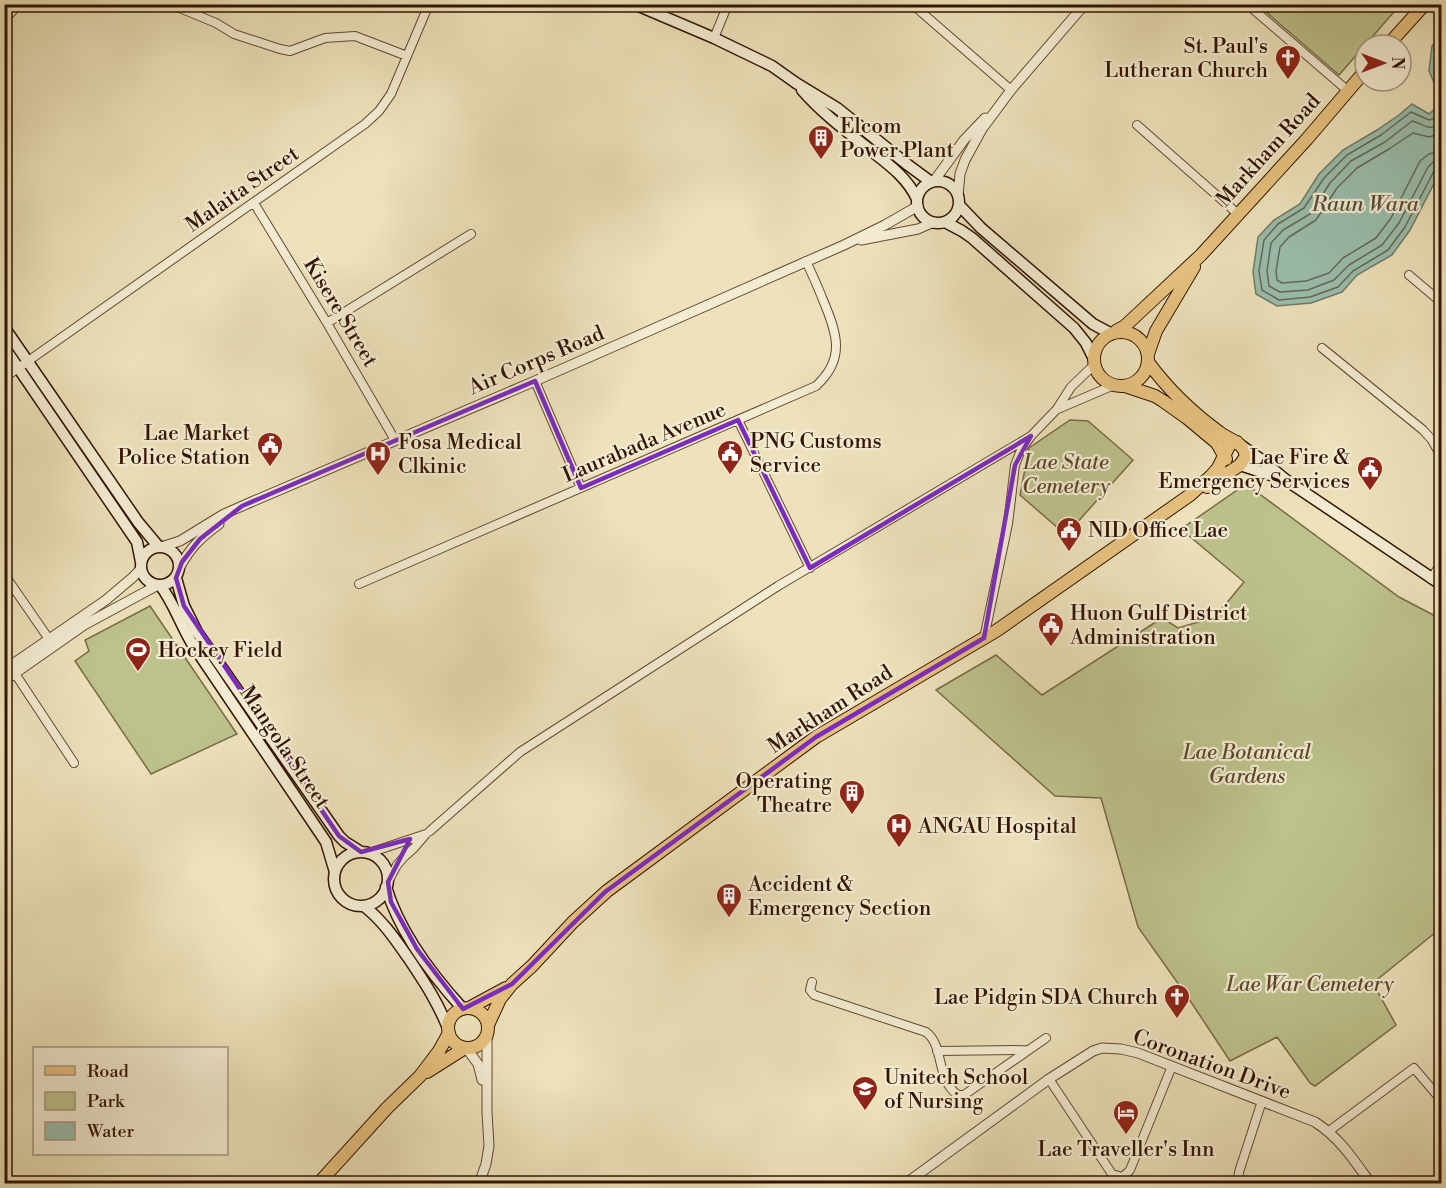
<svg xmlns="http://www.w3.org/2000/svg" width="1446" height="1188" font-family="'Libre Bodoni',serif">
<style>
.green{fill:#bdc28c;stroke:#786b46;stroke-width:1.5}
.water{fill:#9abead;stroke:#717a68;stroke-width:1.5}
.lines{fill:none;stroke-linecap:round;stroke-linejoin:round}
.shore{stroke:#666956;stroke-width:1.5}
.minor-casing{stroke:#62482f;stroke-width:10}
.tertiary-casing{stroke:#62482f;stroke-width:11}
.secondary-casing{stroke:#331400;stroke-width:13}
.primary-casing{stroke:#331400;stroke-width:14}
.minor{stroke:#f3ecd3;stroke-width:8}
.tertiary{stroke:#f3ecd3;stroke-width:9}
.secondary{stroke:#f3ecd3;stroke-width:10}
.primary{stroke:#e6c17e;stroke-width:12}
.marked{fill:none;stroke:#7b2cbf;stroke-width:4.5;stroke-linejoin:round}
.labels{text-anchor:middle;stroke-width:4.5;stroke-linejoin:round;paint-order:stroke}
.poi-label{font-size:21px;fill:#331400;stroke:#f3ecd3;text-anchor:start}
.street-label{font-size:21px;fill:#331400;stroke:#f3ecd3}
.park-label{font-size:21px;font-style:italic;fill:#5c482a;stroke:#f3ecd3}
.water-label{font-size:22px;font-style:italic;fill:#57503d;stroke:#f3ecd3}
</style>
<rect width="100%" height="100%" fill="#ede2bb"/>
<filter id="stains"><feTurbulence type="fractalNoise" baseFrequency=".00333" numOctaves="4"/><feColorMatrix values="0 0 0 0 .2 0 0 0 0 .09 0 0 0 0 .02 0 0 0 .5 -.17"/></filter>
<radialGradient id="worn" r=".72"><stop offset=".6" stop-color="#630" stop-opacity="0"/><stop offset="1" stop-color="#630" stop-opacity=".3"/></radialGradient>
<path class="green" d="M1258,5H1400L1339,75Z
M1070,420L1088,421L1133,460L1066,535L1020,495L1029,448Z
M1246,484L1399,597L1441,619V928L1373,983L1396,1025L1315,1086L1310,1083L1277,1037L1230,1061L1189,999L1138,927L1101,798L1055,796L936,690L996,655L1042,695L1162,618L1178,628L1215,617L1244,582L1181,529Z
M150,606L237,734L151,774L75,661L89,651L85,640Z"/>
<path class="water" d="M1441,34V99L1429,71L1432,46Z
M1441,103V173L1439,174L1410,230L1392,255L1357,275L1342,292L1311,303L1277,306L1256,294L1253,272L1258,237L1274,220L1300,204L1319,174L1343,150L1377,130L1399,115L1412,104L1429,114Z"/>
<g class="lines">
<path class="shore" d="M1442,112L1433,119L1429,120L1411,112L1381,135L1347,155L1324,178L1304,208L1278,224L1264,240L1259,271L1262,290L1279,300L1310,297L1338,287L1353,271L1388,250L1405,227L1434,171L1437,168H1442
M1442,122C1429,133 1425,124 1412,121L1385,142L1351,161L1330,183L1310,214L1283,230L1271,243L1267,271L1269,286L1280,292L1308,290L1334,280L1349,265L1382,245L1399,223L1428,167L1433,162L1442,160
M1442,133L1429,137L1413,133L1389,149L1357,168L1337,188L1316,220L1289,237L1280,247L1276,271L1277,280L1282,283L1306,281L1329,273L1343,258L1376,238L1391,218L1420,161L1429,154L1442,151"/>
<defs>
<path id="minor" d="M170,4L216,23L234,34L280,49L290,51L325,38L355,36L407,56
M912,4L1011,90
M1247,4L1347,90
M4,20L19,4
M714,38L728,4
M1137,125L1238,214
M254,203L327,323L395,440
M1409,275L1442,303
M327,323L471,234
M1322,348L1423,430L1432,440L1442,458
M4,378L365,124L379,111L391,94L429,4
M535,381L581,488
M1058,409L1114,385
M738,420L810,568
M4,574L51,642
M1431,579L1442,562
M359,584L816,386C846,359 837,333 823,300C818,287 812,274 806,261
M984,638L1008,524L1015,465L1021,450L1031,436L1057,409L1071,387L1094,365
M12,669L74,763
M430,831L520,752L778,586L1031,436
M369,853L426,834
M388,882L397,865L404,857L414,848L426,834
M812,982L810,990L814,995L926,1032C945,1046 935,1079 958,1095H964L1046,1038
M937,1051L1028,1050
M1049,1079L1112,1174L1122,1177L1127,1173L1130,1170L1172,1066
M1329,1131L1414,1068L1442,1101
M1239,1184L1238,1181L1239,1172L1262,1101"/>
<path id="tertiary" d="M934,181L964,140L985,118
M958,196L960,174L965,160L982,129L1011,90L1085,4
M861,240L918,229L934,222
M164,546L180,541L224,514L249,503L535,381L844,245L885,225L918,206
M180,567C190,548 201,537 219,524
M4,670L106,600L132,578L141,569
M4,681L84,625L158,585
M467,1049L478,1064L482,1080
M479,1184L486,1164L489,1146L487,1112V1036
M905,1184L1049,1079L1093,1051L1102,1048L1121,1049L1138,1053L1315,1122C1340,1138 1354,1160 1371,1184"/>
<path id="secondary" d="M634,4L714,38L772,66L796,83L837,108L908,165L931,182
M802,90C822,113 846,131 869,149C888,164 907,177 917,199
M917 202a21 21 0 1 1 42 0a21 21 0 1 1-42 0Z
M959,205L981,228L1093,324L1110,333
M945,222L962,231L972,238L1074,328L1086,343L1094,359
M4,327L138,522L158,546
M4,347L137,542L141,562
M1242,446L1259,458L1286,480L1442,585
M1240,465L1280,478
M141 566a19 19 0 1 1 38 0a19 19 0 1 1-38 0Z
M176,578L184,606L197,632L339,836L345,842L361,852
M160,585C174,603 181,626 193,645L326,842L335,872
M334 879a27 27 0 1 1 54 0a27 27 0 1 1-54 0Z
M386,887C399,931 432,975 463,1009
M364,906C383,921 395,939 409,959C425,983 437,1001 448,1028"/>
<path id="primary" d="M1388,45L1425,4
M1116,331L1125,326L1201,255L1307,139L1365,71
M1094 359a27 27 0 1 1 54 0a27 27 0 1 1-54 0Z
M1148,354L1156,331L1194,267
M1148,362C1167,388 1193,413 1219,432C1229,440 1244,442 1246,456L1240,465L1207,487
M1125,386L1155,396L1163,401L1187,418L1217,443L1226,459
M448 1028a20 20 0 1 1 40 0a20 20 0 1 1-40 0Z
M469,1008L506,988
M488,1025L500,999L512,984L532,966L573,922L607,891L816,737L996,631L1190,495L1211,476L1218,468L1229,446L1232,443L1237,442
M427,1072L465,1048
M318,1184L387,1108L420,1076L439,1051L449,1033"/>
</defs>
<use href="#minor" class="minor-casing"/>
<use href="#tertiary" class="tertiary-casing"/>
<use href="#secondary" class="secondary-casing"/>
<use href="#primary" class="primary-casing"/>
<use href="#minor" class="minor"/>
<use href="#tertiary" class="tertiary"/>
<use href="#secondary" class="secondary"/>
<use href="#primary" class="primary"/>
</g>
<path class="marked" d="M535,381L581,488L738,420L810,568L1031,436L1015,465L984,638L816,737L605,892L512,984L463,1009L417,949L391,902L388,882L410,839L361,852L339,836L184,606L176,578L182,562L200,539L242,506Z"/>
<defs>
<symbol id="church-pin" viewBox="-11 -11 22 30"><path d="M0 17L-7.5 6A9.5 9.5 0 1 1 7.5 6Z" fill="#8f2418" stroke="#f3ecd3"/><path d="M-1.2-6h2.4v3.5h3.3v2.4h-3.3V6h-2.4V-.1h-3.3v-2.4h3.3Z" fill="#fff"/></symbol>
<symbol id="building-pin" viewBox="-11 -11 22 30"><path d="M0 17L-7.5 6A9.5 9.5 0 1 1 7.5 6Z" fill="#8f2418" stroke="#f3ecd3"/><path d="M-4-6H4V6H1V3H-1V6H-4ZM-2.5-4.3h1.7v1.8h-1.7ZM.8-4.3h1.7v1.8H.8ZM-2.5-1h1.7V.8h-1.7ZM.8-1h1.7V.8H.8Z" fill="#fff"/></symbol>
<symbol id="civic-pin" viewBox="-11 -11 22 30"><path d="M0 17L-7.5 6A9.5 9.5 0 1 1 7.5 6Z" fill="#8f2418" stroke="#f3ecd3"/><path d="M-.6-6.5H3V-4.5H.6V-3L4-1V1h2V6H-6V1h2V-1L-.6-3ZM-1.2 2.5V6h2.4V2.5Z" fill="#fff"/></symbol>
<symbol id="hospital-pin" viewBox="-11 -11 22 30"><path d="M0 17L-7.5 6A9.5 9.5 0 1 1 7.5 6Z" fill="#8f2418" stroke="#f3ecd3"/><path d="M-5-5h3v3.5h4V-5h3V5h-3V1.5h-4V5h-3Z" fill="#fff"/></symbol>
<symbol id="stadium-pin" viewBox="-11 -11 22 30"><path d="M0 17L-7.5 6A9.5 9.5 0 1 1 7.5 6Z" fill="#8f2418" stroke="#f3ecd3"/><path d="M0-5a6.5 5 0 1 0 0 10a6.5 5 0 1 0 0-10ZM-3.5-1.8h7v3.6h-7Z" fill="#fff"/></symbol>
<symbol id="university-pin" viewBox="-11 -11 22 30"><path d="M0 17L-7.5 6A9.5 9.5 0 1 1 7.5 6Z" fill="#8f2418" stroke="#f3ecd3"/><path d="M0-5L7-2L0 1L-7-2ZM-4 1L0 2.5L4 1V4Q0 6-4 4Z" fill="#fff"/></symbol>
<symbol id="hotel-pin" viewBox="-11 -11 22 30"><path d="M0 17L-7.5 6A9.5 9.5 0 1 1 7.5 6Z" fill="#8f2418" stroke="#f3ecd3"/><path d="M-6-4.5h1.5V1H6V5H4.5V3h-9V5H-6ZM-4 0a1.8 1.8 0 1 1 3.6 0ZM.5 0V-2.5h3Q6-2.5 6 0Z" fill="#fff"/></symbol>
</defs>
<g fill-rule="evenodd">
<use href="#church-pin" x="1273" y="43" width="30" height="40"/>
<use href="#building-pin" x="806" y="123" width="30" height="40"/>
<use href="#civic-pin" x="255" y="430" width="30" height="40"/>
<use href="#civic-pin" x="715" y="438" width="30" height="40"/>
<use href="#hospital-pin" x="363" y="439" width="30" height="40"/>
<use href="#civic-pin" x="1355" y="454" width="30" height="40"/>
<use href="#civic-pin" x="1054" y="515" width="30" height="40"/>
<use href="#civic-pin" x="1036" y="610" width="30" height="40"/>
<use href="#stadium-pin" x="123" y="635" width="30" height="40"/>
<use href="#building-pin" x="837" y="778" width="30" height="40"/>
<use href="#hospital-pin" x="884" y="811" width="30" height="40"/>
<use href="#building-pin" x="714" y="881" width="30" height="40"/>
<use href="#church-pin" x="1162" y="982" width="30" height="40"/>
<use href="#university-pin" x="850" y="1074" width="30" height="40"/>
<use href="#hotel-pin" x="1111" y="1098" width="30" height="40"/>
</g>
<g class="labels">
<g class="poi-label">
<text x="1268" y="53" text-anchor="end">St. Paul's<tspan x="1268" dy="24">Lutheran Church</tspan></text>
<text x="840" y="133">Elcom<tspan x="840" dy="24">Power Plant</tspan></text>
<text x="250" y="440" text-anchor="end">Lae Market<tspan x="250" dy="24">Police Station</tspan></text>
<text x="750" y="448">PNG Customs<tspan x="750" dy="24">Service</tspan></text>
<text x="398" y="449">Fosa Medical<tspan x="398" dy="24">Clkinic</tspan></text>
<text x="1350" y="464" text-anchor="end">Lae Fire &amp;<tspan x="1350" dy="24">Emergency Services</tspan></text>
<text x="1088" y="537">NID Office Lae</text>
<text x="1070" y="620">Huon Gulf District<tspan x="1070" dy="24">Administration</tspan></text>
<text x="158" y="657">Hockey Field</text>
<text x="832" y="788" text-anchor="end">Operating<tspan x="832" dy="24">Theatre</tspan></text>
<text x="918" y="833">ANGAU Hospital</text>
<text x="748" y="891">Accident &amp;<tspan x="748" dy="24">Emergency Section</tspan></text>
<text x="1158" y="1004" text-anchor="end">Lae Pidgin SDA Church</text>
<text x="884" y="1084">Unitech School<tspan x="884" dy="24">of Nursing</tspan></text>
<text x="1126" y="1156" text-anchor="middle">Lae Traveller's Inn</text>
</g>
<g class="street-label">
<text transform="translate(1268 150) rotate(-48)" y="7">Markham Road</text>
<text transform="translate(242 189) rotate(-35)" y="7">Malaita Street</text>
<text transform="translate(341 312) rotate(59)" y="7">Kisere Street</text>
<text transform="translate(536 360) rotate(-23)" y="7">Air Corps Road</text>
<text transform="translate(644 442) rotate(-23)" y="7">Laurabada Avenue</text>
<text transform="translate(830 709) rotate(-33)" y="7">Markham Road</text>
<text transform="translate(285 747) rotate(56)" y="7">Mangola Street</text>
<text transform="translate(1212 1064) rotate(20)" y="7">Coronation Drive</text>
</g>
<g class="park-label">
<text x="1066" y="469">Lae State<tspan x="1066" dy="24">Cemetery</tspan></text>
<text x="1247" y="759">Lae Botanical<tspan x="1247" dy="24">Gardens</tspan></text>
<text x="1310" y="991">Lae War Cemetery</text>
</g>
<g class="water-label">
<text x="1365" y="211">Raun Wara</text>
</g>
</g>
<rect width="1446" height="1188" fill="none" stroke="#ede2bb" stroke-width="24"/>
<rect x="6" y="6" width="1434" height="1176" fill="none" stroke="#331400" stroke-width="3"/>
<rect x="12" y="12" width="1422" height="1164" fill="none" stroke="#331400" stroke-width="1.5"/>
<rect x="33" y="1047" width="195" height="108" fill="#f3ecd3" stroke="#a6967f" stroke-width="1.5"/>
<rect x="45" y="1066" width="30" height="9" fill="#e6c17e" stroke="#a6967f" stroke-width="1.5"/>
<text x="87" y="1077" font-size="18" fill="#331400">Road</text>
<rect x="45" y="1092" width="30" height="18" fill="#bdc28c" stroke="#a6967f" stroke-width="1.5"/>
<text x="87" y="1107" font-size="18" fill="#331400">Park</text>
<rect x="45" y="1122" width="30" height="18" fill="#9abead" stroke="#a6967f" stroke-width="1.5"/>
<text x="87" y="1137" font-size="18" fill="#331400">Water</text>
<g transform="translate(1383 63) rotate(90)"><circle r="28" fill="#f3ecd3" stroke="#a6967f" stroke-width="1.5"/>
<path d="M0-4.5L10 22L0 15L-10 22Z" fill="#8f2418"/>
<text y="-9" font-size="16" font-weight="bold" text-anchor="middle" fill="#331400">N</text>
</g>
<rect width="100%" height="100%" filter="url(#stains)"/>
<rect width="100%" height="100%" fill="url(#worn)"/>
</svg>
